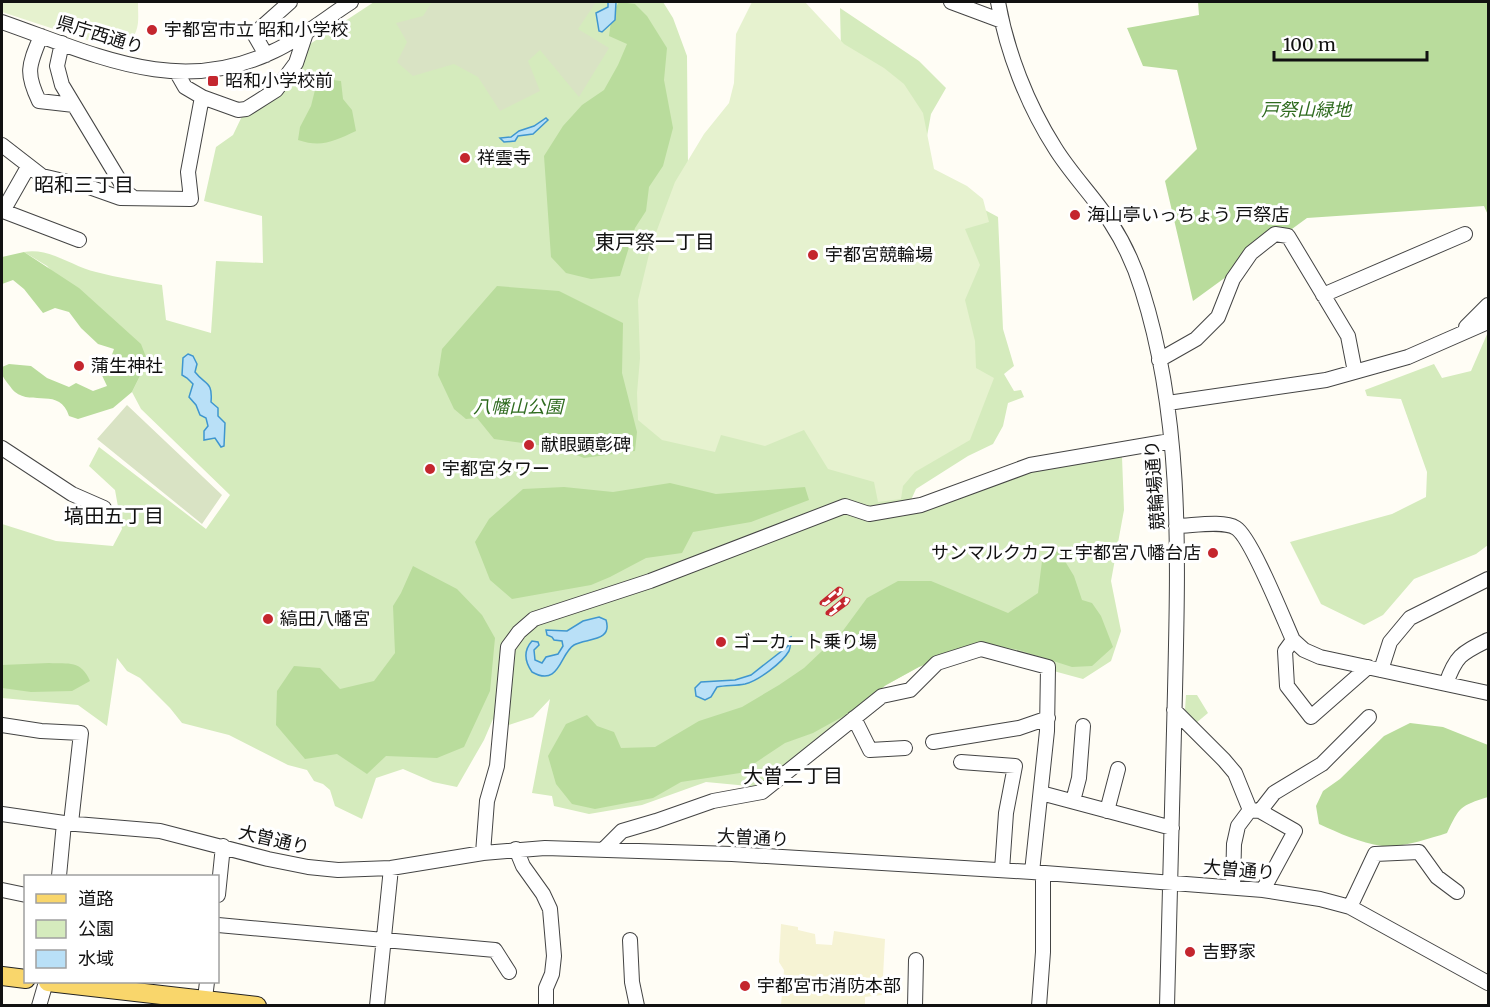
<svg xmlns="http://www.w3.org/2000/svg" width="1490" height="1007" font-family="Merriweather,'Noto Sans JP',serif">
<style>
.farmland{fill:#f6f3d4}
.green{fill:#d5ebbd}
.forest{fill:#b9dc9c}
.cemetery{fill:#d9e3c4}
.pitch{fill:#e6f2cf}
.water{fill:#b9e0f7;stroke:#3f96cf;stroke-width:1.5}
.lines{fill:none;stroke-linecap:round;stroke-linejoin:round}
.minor-casing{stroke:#444;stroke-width:16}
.major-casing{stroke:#222;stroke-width:20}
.minor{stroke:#fff;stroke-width:14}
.major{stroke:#f9d66b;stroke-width:18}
.rail-casing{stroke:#c4262e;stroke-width:5}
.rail{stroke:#fff;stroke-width:3;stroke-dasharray:9;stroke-linecap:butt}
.poi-dot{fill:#c4262e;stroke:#fff;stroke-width:2}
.labels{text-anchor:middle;stroke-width:6;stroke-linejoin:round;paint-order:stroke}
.poi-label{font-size:18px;fill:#111;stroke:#fff;text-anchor:start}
.street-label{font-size:18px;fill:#111;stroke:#fff}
.park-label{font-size:18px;font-style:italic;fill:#2f6b1f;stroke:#fff}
.neighbourhood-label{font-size:20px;fill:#111;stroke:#fff}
</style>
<rect width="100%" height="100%" fill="#fffdf5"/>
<path class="farmland" d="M781,924L798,927V930L815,934L816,944L832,945L834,931L885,939L882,995L865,997V1005H781L784,970L779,962Z"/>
<path class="green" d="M374,2H663L673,18L687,56L688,168L841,50L840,8L919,61L946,88L931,114L920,175L998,217L1003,329L1014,366L1004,374L1014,391L1021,390L1024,397L1008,403L1003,426L993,444L968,456L916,489L910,502L1027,468L1122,457L1124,510L1111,581L1121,631L1111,661L1083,679L1002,657L947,651L881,688L759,787L706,782L642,805L589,814L554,806L552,796L532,793L550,699L533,717L506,726L493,719L484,740L457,787L433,782L403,769L376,778L362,819L335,806L330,790L323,784L314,781L307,770L288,765L229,735L182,723L170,708L140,678L127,671L117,658L107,726L78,705L2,698V524L56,541L113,546L122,529L115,490L89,466L99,447L206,529L230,495L141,409L132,392L142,372L47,266L24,252C49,247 73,267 96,272C118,278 140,281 162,285L166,320L211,333L216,261L263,263L262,216L204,201L216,147L233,135L245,110L279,92L307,46Z
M1488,332V545L1476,554L1414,579L1383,615L1364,625L1321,604L1290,542L1392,514L1426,497L1427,472L1401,399L1367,396L1365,390L1434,364L1442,378L1471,371Z
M1186,695H1197L1208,713L1196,723L1185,710Z"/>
<path class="forest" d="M619,2L635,4L647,16L667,48L664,80L673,128L663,166L649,187L646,211L635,228L620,276L591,279L566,273L551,257L544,156L563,126L582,105L604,90L618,65L627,44L609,36L612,14Z
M1198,2H1488V215L1484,206L1307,218L1193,301L1165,181L1197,149L1177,70L1143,66L1127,28L1199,15Z
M318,78L341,81L343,99L352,110L356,131C334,141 322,148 298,140L300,127L311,106Z
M24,252L79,288L141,344L146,357L142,372L132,392L113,408L78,419L69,416C60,387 32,406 15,392C12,390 11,387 9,385C4,378 1,376 2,367L9,364L31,366L47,378L69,387L76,383L93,391L107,386L98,367L110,360L114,349L98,344L81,328L69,312L55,308L43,313L24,289L13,280L2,284V257Z
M497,286L559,291L623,323L622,373L637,432L635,451L584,458L559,448L494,439L477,418L466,419L454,409L438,375L442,349Z
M670,483L716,494L805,487L809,500L751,522L693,532L682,553L646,558L610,577L591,585L512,599L490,580L475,542L489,519L523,489L564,487L613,492Z
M1057,548L1074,576L1082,600L1092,603L1101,616L1113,647L1092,666L1072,667L1019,650L980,643L919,667L886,685L851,712L813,733L785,743L740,773L681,782L653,798L595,809L572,804L556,784L548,756L566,724L587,715L597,726L614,732L621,748L655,747L699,721L742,707L779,685L804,668L842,632L867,598L898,581H931L1008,613L1038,593L1042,561Z
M413,566L457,589L482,615L495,638L490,691L464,747L437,758L386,756L367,774L337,754L305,759L276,725L277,691L294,666L320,668L340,689L374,681L395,653L393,606L401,593Z
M49,663C69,664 81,660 90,681L72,691L31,692L2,688V665Z
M1410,723L1443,727L1488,745V797C1460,806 1460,806 1447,833C1428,839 1401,848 1382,846C1360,843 1339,833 1319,824L1316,806L1323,791L1340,779L1384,736Z"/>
<path class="cemetery" d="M432,2H596L578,29L609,48L579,97L540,50L528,61L540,91L500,111L478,77L454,64L413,76L397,62L407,42L396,23L423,16Z
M127,405L222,495L202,524L97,439Z"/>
<path class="pitch" d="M2,2H138C138,21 141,31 126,45L108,40L106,46L2,12Z
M752,2H805L844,44L884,68L904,84L923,113L934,169L967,186L983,199L989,222L965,229L980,265L965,300L975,341L976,368L994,378L970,440L915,472L903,486L901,499L878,502L874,482L828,469L804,430L765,446L721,435L715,452L662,440L638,420L637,393L640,358L638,300L651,246L675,182L704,134L729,103L734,83L736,34Z"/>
<path class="water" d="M608,2H616L615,20L602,32L599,31L596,13L608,7Z
M546,118L548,120L533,134L518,136L515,141L504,142L500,138L511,137L519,131L534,126Z
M188,354L193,356L197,364L195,372C205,385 213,381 211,402L218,408V416L225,423L224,446L221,447L215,438L204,440V431L208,426L206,418L200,415L196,405L189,397L193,384L187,378L182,375L183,358Z
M599,617L606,620C613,642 586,638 574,645C560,653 560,688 532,672C525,662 523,651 532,641L538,642L539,645L534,650L535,660L542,663L546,657L558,654L563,646L562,641L554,640L552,637L547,635L546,630L567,631L583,621Z
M791,637C791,642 791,646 789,651C782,663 758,681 745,684C735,686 726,685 717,687L711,697L705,700L696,696L695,688L701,682L735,680L751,675L788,646L789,638Z"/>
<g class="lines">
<defs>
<path id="minor" d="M951,2L1002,21
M998,2C1007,52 1027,104 1055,148C1071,174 1094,197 1111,223C1124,243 1135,267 1142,290C1183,419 1178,557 1175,691C1172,796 1170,901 1167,1006
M2,22C94,54 178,98 274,51C302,38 326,18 351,2
M41,36C29,65 25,72 39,101L74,105
M62,43L57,66L62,85L127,193L134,198
M266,55L254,34L290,2
M202,97L238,110L246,109L276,90L296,63L306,33
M2,145L42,176L89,187L120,198L191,199L188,172L202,97L185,87L177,73
M28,167L3,211L79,240
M1323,295L1465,234
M1466,327L1488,305
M1159,360L1196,339L1218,317L1233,279L1251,253L1275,234L1288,236L1348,336L1355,372
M1168,403L1326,380L1408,357L1488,322
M2,448L72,494L104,508
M1176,526C1192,526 1223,520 1236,528C1251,537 1284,620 1293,640L1304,650L1320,657L1488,693
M1293,640L1285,651L1287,686L1311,717L1368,667
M1381,670L1390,642L1410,618L1488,579
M1446,684C1456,655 1462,653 1488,640
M1174,710L1224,760L1235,773L1250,810L1238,826L1234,844L1233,887
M854,718L870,750L905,748
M2,725L41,731L81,733L71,823
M933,742L1019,728L1048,718
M961,762L1015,766L1006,813L1002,870
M1041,793L1172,828
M1073,801L1079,778L1083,726
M1250,810L1260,811L1274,793L1322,764L1369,717
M1107,811L1118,769
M1260,811L1295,831L1263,890
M2,814L64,823L160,831L268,859L308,867L338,870L391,868L483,853L545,848L732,854L1032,872L1263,890L1320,899L1350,907L1488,983
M516,849L523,866L543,894L550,909L554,956L552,974L546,988V1006
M603,850L622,831L656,821L713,801L762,792L882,696L910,690L937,663L981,649L1048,667L1047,731L1032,872
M483,853L487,801L497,766L508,647L519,632L534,619L650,581L845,506L869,514L921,505L1030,465L1170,441
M59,876L64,823
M2,890L26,895
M218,895L223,846
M1350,907L1375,854L1419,852L1437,877L1457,892
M218,925L495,950L509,972
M630,940L632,982L637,1006
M39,1006L46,982
M204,1006L207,982
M377,1006L391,868
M915,1006L916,960
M1039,1006L1043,952V873"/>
<path id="major" d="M2,976L26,979
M48,982L257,1006"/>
</defs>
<use href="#minor" class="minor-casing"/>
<use href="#major" class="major-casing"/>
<use href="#minor" class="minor"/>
<use href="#major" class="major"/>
<defs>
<path id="rail" d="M839,589L841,590L840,593L825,604L822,603Z
M845,599L848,600L846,603L831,614L828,613Z"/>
</defs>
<use href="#rail" class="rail-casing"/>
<use href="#rail" class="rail"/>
</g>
<g class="poi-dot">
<circle cx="152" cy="30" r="6"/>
<rect x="207" y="75" width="12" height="12" rx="3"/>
<circle cx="465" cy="158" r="6"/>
<circle cx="1075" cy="215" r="6"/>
<circle cx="813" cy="255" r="6"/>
<circle cx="79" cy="366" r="6"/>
<circle cx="529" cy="445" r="6"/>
<circle cx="430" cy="469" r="6"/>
<circle cx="1213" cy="553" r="6"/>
<circle cx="268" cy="619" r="6"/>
<circle cx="721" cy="642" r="6"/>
<circle cx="1190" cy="952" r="6"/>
<circle cx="745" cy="986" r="6"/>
</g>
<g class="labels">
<g class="poi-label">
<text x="164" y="36">宇都宮市立 昭和小学校</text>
<text x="225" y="87">昭和小学校前</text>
<text x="477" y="164">祥雲寺</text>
<text x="1087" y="221">海山亭いっちょう 戸祭店</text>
<text x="825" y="261">宇都宮競輪場</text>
<text x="91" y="372">蒲生神社</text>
<text x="541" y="451">献眼顕彰碑</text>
<text x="442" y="475">宇都宮タワー</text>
<text x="1201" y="559" text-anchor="end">サンマルクカフェ宇都宮八幡台店</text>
<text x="280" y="625">縞田八幡宮</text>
<text x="733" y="648">ゴーカート乗り場</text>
<text x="1202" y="958">吉野家</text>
<text x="757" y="992">宇都宮市消防本部</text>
</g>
<g class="street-label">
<text transform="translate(100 35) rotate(17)" y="6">県庁西通り</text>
<text transform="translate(1155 485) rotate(-94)" y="6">競輪場通り</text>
<text transform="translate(753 838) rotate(3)" y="6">大曽通り</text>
<text transform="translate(274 840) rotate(13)" y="6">大曽通り</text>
<text transform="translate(1239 870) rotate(5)" y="6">大曽通り</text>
</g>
<g class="park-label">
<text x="1306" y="116">戸祭山緑地</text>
<text x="518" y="413">八幡山公園</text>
</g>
<g class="neighbourhood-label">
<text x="84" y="192">昭和三丁目</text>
<text x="655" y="249">東戸祭一丁目</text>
<text x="114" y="523">塙田五丁目</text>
<text x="793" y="783">大曽二丁目</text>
</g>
</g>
<rect width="1490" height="1007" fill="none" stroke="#111111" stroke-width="6"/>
<rect x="24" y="875" width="195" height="108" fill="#ffffff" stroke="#a0a0a0" stroke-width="1.5"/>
<rect x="36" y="894" width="30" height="9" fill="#f9d66b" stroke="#a0a0a0" stroke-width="1.5"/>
<text x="78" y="905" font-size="18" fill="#111111">道路</text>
<rect x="36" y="920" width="30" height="18" fill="#d5ebbd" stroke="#a0a0a0" stroke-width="1.5"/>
<text x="78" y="935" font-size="18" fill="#111111">公園</text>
<rect x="36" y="950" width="30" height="18" fill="#b9e0f7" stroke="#a0a0a0" stroke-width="1.5"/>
<text x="78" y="965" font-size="18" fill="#111111">水域</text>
<path d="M1274 51v9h153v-9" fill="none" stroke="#111111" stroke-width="3"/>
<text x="1283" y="51" font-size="18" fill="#111111" stroke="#ffffff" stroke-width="4.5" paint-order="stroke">100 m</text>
</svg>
